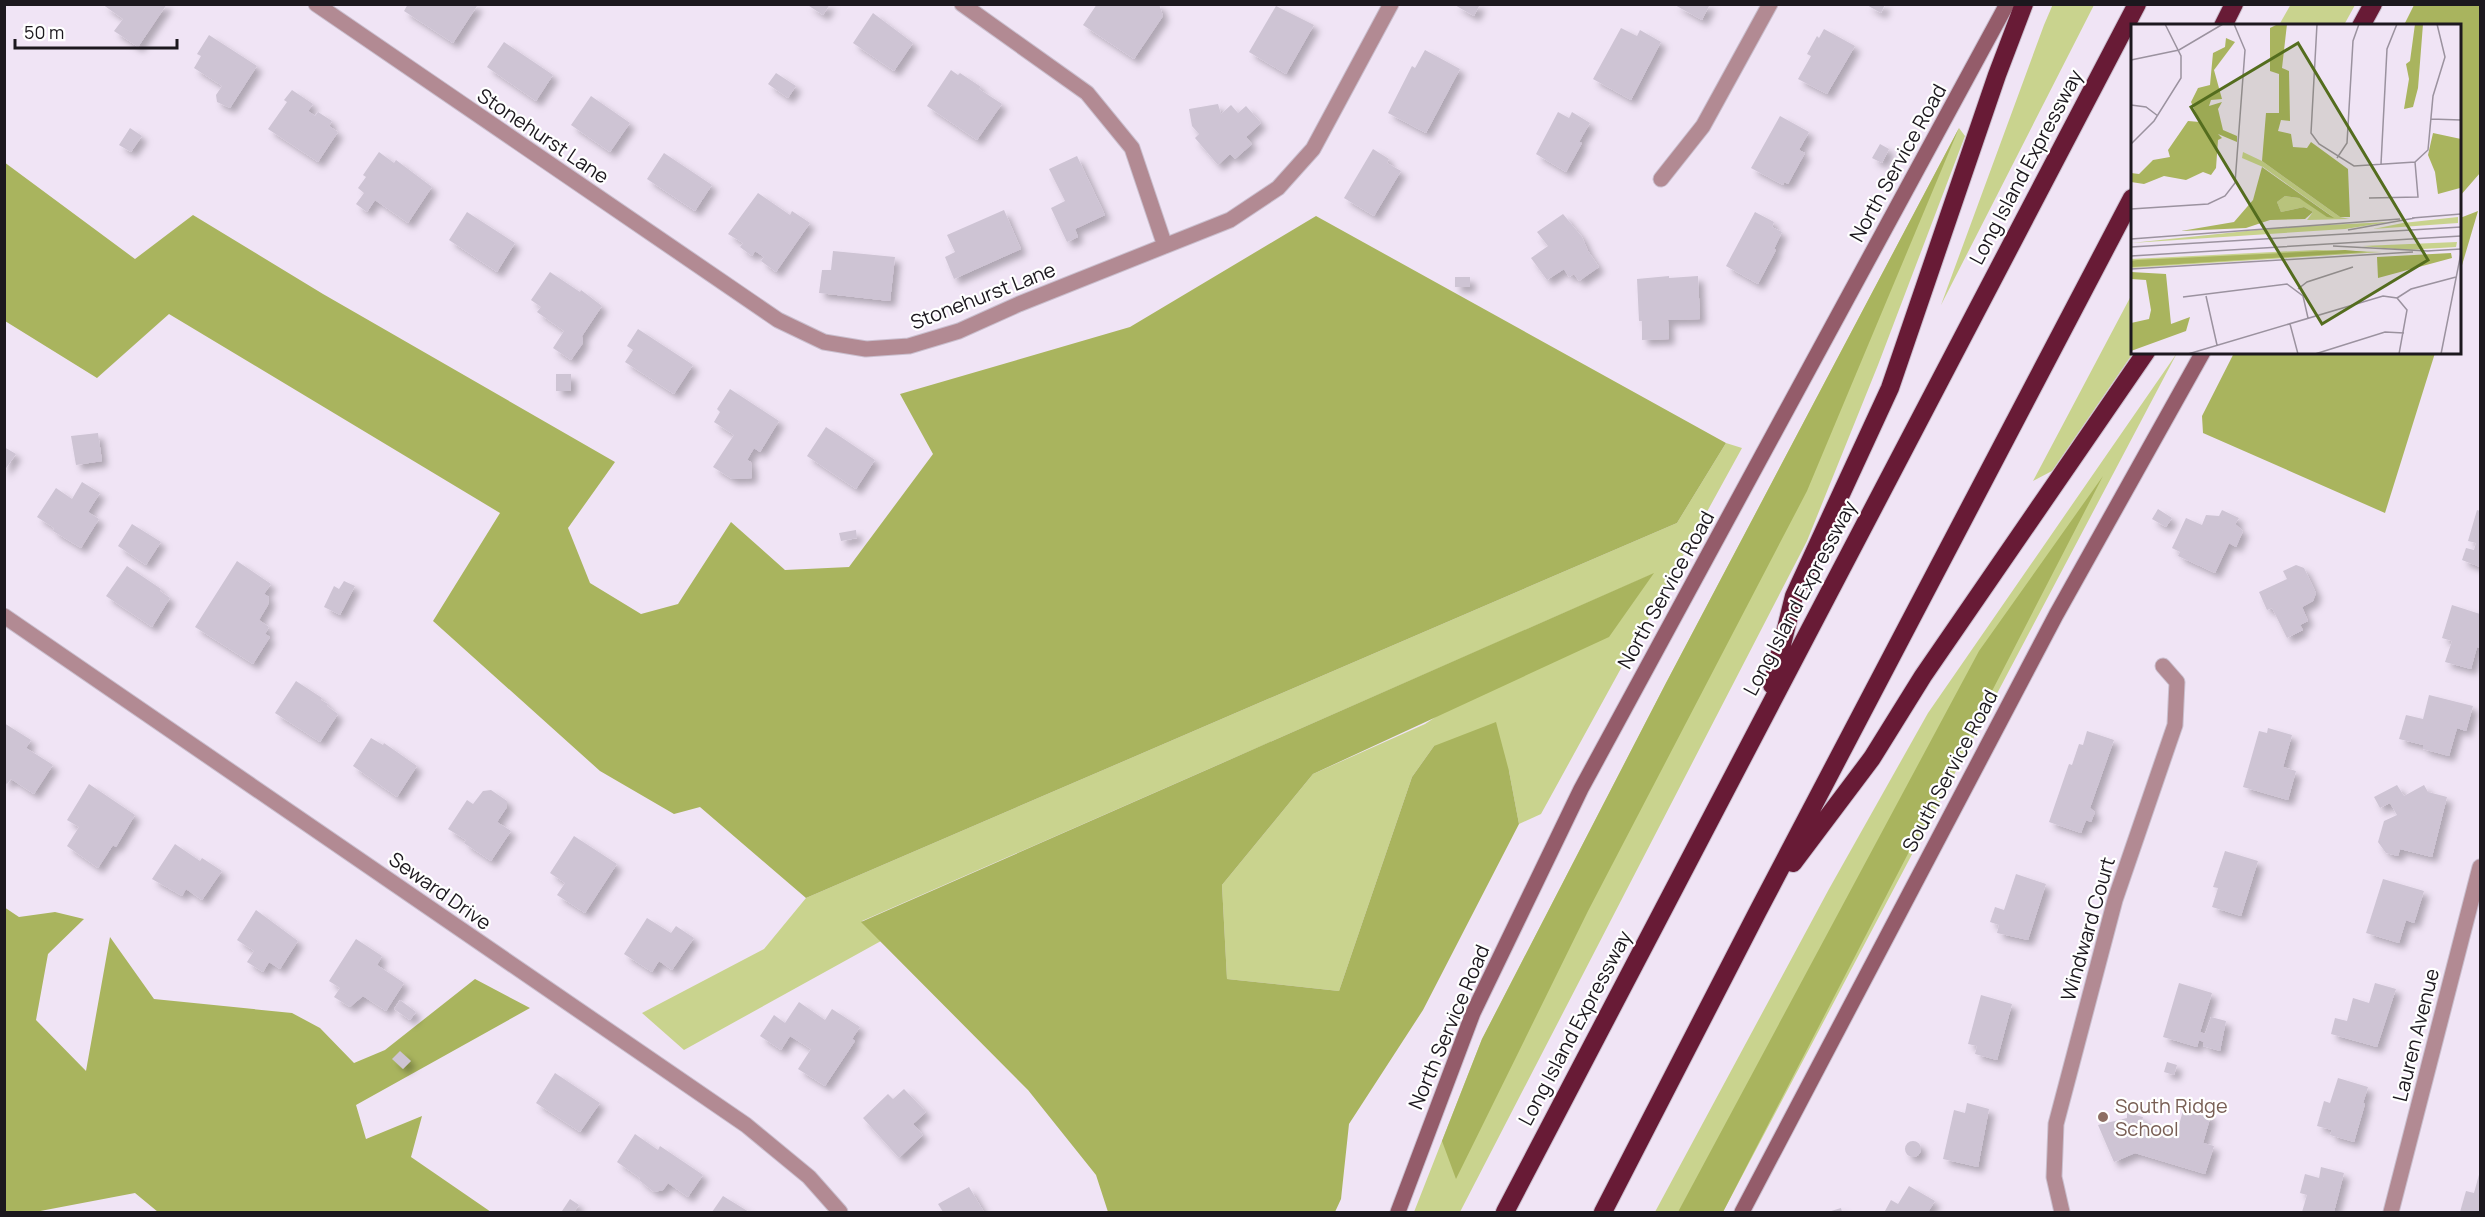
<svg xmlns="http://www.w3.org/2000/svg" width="2485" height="1217" font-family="Manrope,sans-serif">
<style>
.green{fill:#c9d38e}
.forest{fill:#a9b45e}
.building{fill:#cec4d4;filter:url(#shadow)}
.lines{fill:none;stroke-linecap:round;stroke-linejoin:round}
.minor-casing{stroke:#cabfce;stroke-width:17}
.secondary-casing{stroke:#cabfce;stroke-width:17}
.motorway-casing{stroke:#cabfce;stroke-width:20}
.minor{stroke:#b28a93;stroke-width:15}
.secondary{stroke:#945c6a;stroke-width:15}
.motorway{stroke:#681b36;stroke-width:18}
.education-dot{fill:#8d6e63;stroke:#fff;stroke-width:2}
.labels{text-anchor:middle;stroke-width:4.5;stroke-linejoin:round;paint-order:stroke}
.street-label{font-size:20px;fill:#1c181e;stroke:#fff}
.education-label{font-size:20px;fill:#785e54;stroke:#fff;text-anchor:start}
.inset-road{fill:none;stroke:#9b929f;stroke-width:1.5}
.view{fill:#546d1e;fill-opacity:0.15;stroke:#546d1e;stroke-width:3}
.inset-edge{fill:none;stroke:#1c181e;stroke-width:3}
</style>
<defs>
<filter id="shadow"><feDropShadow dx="5.5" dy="5.5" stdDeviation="3" flood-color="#0004"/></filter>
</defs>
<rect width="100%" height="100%" fill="#f0e4f5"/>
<path class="green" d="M2053,4L2094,5L1941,305L2044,25Z
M2291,4H2355V5L2344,25H2279Z
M1959,128L1965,136L1878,365L1807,541L1460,1212H1414L1482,1039L1666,683Z
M2132,294L2133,353L2052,471L2033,481Z
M2177,353L1723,1212H1655L1829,889L1928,713Z
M1726,443L1742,448L1541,814L1519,824L1509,771L1434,746L1412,777L1339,991L1227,979L1222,885L1313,774L1425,724L1653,574L862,921L881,941L684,1050L642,1013L764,949L806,898L1677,523Z"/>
<path class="forest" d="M2414,5H2480V173L2460,196V26L2404,25Z
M1959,128L1807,491L1588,911L1456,1179L1442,1141L1482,1039L1666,683Z
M4,162L135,259L193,215L323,294L615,462L568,528L590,583L641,614L678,604L731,522L785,570L849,567L933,454L900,394L1130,327L1316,216L1726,443L1677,523L806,898L700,807L674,814L600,771L433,621L500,513L169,314L97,378L5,321Z
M2478,211L2460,272V218Z
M2234,353H2435L2385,513L2203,433L2202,416Z
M2103,476L1723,1212H1678L1979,651Z
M1654,573L1609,637L1313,774L1222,885L1227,979L1339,991L1412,777L1434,746L1496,722L1509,771L1519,824L1423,1010L1349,1124L1341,1199L1335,1212H1108L1096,1175L1028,1090L861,922Z
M4,907L19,917L55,912L84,919L48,954L36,1020L86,1071L110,937L154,999L292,1013L320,1028L354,1063L385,1050L475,979L530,1008L356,1105L366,1139L422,1116L411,1157L491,1212H158L135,1193L35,1212H5Z"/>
<path class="building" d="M102,4H167L138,47L114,31L123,19Z
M408,4H475L477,6L453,43L404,11Z
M806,4H830L823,15Z
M1097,4H1159L1163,16L1134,59L1083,25Z
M1453,4H1480L1474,16Z
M1673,4H1710L1702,20Z
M1865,4H1885L1881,13Z
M1276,6L1314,25L1286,74L1249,52Z
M873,13L913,43L894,71L853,43Z
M1621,28L1637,36L1640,30L1661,42L1631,100L1593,79Z
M1824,29L1855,46L1827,94L1798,79L1811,56L1807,54L1817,36L1819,38Z
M209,35L257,66L230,108L217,102L216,95L222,86L194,68L201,56L197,54Z
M504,42L553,75L536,101L487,67Z
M1425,50L1460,69L1426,133L1388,113L1412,66L1415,68Z
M951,70L958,75L960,73L981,87L979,89L1002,104L977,140L927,106Z
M776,73L796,86L788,98L768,84Z
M292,90L313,104L308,111L315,116L318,112L332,121L329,126L338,132L318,162L268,129L287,102L284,100Z
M591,96L630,123L610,152L571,125Z
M1218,104L1221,114L1231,105L1238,113L1246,106L1261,123L1246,137L1252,144L1235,159L1230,154L1218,165L1195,138L1199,134L1192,126L1189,109Z
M1558,112L1569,118L1572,112L1590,123L1579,142L1582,143L1566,172L1536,154Z
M1780,116L1809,132L1799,150L1805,153L1788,184L1784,182L1783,185L1751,168Z
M130,128L142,136L131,152L119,145Z
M1880,144L1889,149L1882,163L1872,158Z
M1373,149L1389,159L1387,163L1401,171L1374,216L1344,198Z
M379,152L394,163L396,160L432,187L408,223L375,200L367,212L356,204L364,193L358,188L366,177L363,175Z
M664,153L712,185L695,211L647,179Z
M1077,156L1105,215L1075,229L1078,237L1067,242L1051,208L1065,201L1049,169Z
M758,193L790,215L792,211L810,223L776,272L761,261L764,257L755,251L752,256L740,247L743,243L728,234Z
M1004,210L1021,249L954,279L945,257L955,252L947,235Z
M467,212L515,243L497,272L449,240Z
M1755,212L1774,222L1772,227L1782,232L1774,249L1776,250L1758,284L1726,266Z
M1563,214L1582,237L1588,251L1599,267L1579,281L1574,274L1569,277L1564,269L1547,280L1531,258L1548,246L1537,232Z
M833,251L895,257L890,301L819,293L822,270H831Z
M550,272L580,292L581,290L602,306L582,336L583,343L571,360L553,348L564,331L537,312L541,307L531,300Z
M1669,276V278L1698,276L1700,319L1668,320L1669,339L1642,340V321H1639L1637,279Z
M1455,277H1470V287H1455Z
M638,329L693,365L674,394L625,362L633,350L627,346Z
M556,374H571V391H556Z
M730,389L779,421L760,452L754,448L747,460L751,462L752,478L732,479L713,467L734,435L714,422L720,412L717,409Z
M826,427L875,460L856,489L807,456Z
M98,433L102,461L76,465L71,436Z
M4,447L16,454L4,471Z
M82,482L100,493L88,512L99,519L81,548L53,531L54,528L37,517L56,488L72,499Z
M2158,509L2172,518L2166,527L2152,519Z
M2222,510L2239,518L2235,524L2243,531L2236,547L2229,543L2215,573L2178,556L2180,552L2172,548L2186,518L2202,525L2206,515L2219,516Z
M2477,510L2480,511V567L2462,560L2466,548L2474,550L2476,543L2468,541Z
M132,524L161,542L146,565L118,546Z
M856,530L857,538L841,541L839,533Z
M237,561L271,584L264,594L269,597L268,605L259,620L269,627L265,634L270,637L253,664L195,627Z
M2296,565L2304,568L2316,593L2313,601L2302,607L2308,621L2300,625L2303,630L2287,638L2272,608L2267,610L2259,592L2287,579L2283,571Z
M127,566L161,589L160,591L170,598L152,627L106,596Z
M344,581L355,586L340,615L324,607L334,586L339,589Z
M2452,605L2480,614V648L2477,647L2471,669L2445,662L2452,641L2442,638Z
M296,681L322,698L321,700L328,704L327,706L338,714L320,742L275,713Z
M2429,695L2473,706L2466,731L2457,728L2449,756L2423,749V745L2399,739L2406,715L2423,719Z
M4,723L31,740L26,748L53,765L34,794L11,779L7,784L4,782Z
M2268,728L2292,735L2283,767L2296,771L2288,800L2243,787L2259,731L2267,733Z
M2087,731L2114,740L2090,808L2095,812L2091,822L2086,820L2081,833L2049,822L2069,764L2072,765L2079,744L2083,745Z
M371,738L383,745L384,743L417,766L397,797L353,766Z
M89,784L135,815L116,847L113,845L98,868L67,846L79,827L67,820Z
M2397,785L2404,796L2424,785L2428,792L2447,797L2432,857L2400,849L2398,856L2386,853L2378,842L2384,821L2397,815L2390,803L2380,808L2374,797Z
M491,790L507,801V807L497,822L511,831L491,861L464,843L466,840L448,829L467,800L473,804L483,791Z
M574,836L617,864L585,913L557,895L565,883L550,873Z
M175,844L200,861L202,858L222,871L202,900L186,889L182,896L152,879Z
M2225,851L2258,861L2241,916L2212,907L2218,888L2213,887Z
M2016,874L2046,884L2028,940L1997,933L1999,925L1990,922L1995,907L2004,910Z
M2383,879L2424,891L2414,923L2406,920L2399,943L2366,933Z
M256,910L298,941L280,969L269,962L263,972L247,962L254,951L237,940Z
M647,918L671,933L676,926L694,938L672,970L659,961L652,972L624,954Z
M356,939L382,956L377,965L404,983L386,1011L363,996L350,1007L334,997L340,988L329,981Z
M2179,983L2212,993L2200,1032L2205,1034L2211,1017L2226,1021L2220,1051L2203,1046L2204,1042L2199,1040L2197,1047L2163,1037Z
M2375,983L2396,989L2377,1047L2331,1034L2335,1018L2347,1021L2353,998L2369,1003Z
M1981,995L2012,1004L1997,1060L1975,1054L1977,1046L1968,1044Z
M400,1000L416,1012L410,1020L394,1009Z
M799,1002L825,1020L832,1009L860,1027L852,1039L855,1041L825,1086L798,1069L811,1049L790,1036L781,1050L760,1036L774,1015L785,1023Z
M400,1051L411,1061L403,1069L392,1059Z
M2167,1062L2177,1065L2174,1075L2164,1072Z
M555,1073L600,1103L580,1132L536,1103Z
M2338,1078L2368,1087L2363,1103L2365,1104L2354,1142L2330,1135L2332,1130L2317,1126L2324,1101L2330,1103Z
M904,1089L926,1112L913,1124L923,1135L899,1158L863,1118L888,1094L893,1099Z
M1967,1103L1989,1109L1978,1167L1943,1159L1954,1110L1965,1113Z
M2184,1107L2211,1115L2203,1143L2214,1146L2205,1174L2135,1153L2114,1162L2098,1125L2127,1118V1113L2143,1117L2142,1121L2177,1132Z
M635,1134L658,1150L660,1146L703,1175L688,1197L668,1183L663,1190L654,1192L639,1180L640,1178L617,1162Z
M1905 1149a8 8 0 1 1 16 0a8 8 0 1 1-16 0Z
M2321,1167L2344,1173L2334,1212H2302L2307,1195L2300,1193L2305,1174L2319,1178Z
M2480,1171V1212H2460L2466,1191L2474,1193Z
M1909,1186L1935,1201L1928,1212L1885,1211L1891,1200L1898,1204Z
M969,1187L984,1212H943L938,1204Z
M723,1196L749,1212H712Z
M570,1199L579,1205L574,1212H564L562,1211Z
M1841,1208L1842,1212H1828Z"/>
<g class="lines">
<defs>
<path id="minor" d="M316,4L778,320L824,342L866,349L909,346L959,331L1019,304L1230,220L1278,188L1313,149L1391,4
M962,4L1087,93L1132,148L1165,246
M1661,179L1703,126L1770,4
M4,616L746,1125L809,1177L840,1212
M2062,1212L2054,1177L2056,1124L2115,900L2175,725L2177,682L2163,666
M2391,1212L2480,867"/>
<path id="secondary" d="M1398,1212L1473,1013L1581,789L2007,4
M1742,1212L2056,615L2203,352"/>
<path id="motorway" d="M2223,26L2234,4
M2361,26L2373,4
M1772,685L1794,596L1890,388L1997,75L2024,4
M1793,863L1872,758L1923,676L2146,352
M1505,1212L2137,4
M1603,1212L1758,911L2132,198"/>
</defs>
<use href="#minor" class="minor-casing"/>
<use href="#secondary" class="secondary-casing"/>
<use href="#motorway" class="motorway-casing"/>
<use href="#minor" class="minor"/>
<use href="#secondary" class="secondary"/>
<use href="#motorway" class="motorway"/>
</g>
<circle class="education-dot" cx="2103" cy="1117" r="6"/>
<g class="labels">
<g class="street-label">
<text transform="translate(543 136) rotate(34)" y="7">Stonehurst Lane</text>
<text transform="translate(1898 163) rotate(-61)" y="7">North Service Road</text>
<text transform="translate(2026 167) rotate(-62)" y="7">Long Island Expressway</text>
<text transform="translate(983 296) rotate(-21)" y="7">Stonehurst Lane</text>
<text transform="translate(1666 590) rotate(-61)" y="7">North Service Road</text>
<text transform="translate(1800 598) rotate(-62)" y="7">Long Island Expressway</text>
<text transform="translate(1950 771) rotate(-62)" y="7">South Service Road</text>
<text transform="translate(440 891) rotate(35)" y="7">Seward Drive</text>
<text transform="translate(2088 929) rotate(-74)" y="7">Windward Court</text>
<text transform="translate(1449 1027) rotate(-67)" y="7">North Service Road</text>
<text transform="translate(1575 1028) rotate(-62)" y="7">Long Island Expressway</text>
<text transform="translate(2416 1035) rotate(-76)" y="7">Lauren Avenue</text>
</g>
<g class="education-label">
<text x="2115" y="1113">South Ridge<tspan x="2115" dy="23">School</tspan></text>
</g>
</g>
<g transform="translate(2131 24)">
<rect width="330" height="330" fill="#f0e4f5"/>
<path d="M112,128L131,137L209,193L219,195L176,196L182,188L173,183L150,188L146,178L154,172L168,174L202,193L132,143L111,134ZM327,193V199L242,205L272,199ZM258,198L214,205L0,219L154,203ZM326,218L325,223L275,226L231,222ZM185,226L251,228L0,244V235Z" fill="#c9d38e"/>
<path d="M147,0H156L151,44L158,47L159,97L150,96L147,107L160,110L162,123L176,124L180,118L217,145L219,193H209L131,137L135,89H148V50L139,47V4ZM284,0H292L287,64L282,83L273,85L278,55L275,40L279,37ZM95,14L104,18L83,46L91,75L80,76L78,82L91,78L87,85L92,106L106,112V118L87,110L91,114L87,116L85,144L80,151L72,148L55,156L33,152L13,160L0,158V149L8,150L22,136L39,133L37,126L57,97L69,98L60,78L67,64L79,61L82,29L94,23ZM302,109L330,115L329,164L307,170L304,148L297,131ZM131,143L203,194L196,193L168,174L154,172L146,178L150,188L173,183L182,188L174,195L139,196L115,204L50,207L103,198L122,176ZM214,226L236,228L0,243V237L6,236ZM320,229L321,234L247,254L246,233ZM0,248L35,250L40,300L59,293L55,307L0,327V299L18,295L20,286L15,256L0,255Z" fill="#a9b45e"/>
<path class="inset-road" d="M186,0L180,109L188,120L223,142L284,138L297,126L302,72L314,33L306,0M0,36L48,26L92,0M0,81L15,83L27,92M300,95L330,96M0,120L23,97L50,54V32L34,0M206,134L216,119L222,17L228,0M250,140L256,25L266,0M238,174L287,173L284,138M0,185L77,180L94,172L104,159L114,26L103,0M281,194L330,190M217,206L284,194M0,215L269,195M202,222L297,227M0,223L330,203M296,227L330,225M0,232L330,212M0,245L282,228M167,265L176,258L222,243M75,272L86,321M52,273L156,260L172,272L177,294M266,274L280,265L325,253M159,300L167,330M57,330L252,272L266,274L276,286L268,330M184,330L254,308L273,309M310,330L330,229"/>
<path class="view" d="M167,19L297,236L191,300L60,83Z"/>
<rect width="330" height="330" class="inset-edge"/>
</g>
<rect width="2485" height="1217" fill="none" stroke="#1c181e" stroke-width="12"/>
<path d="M15 39v9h162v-9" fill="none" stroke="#1c181e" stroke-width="3"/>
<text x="24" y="39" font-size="18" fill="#1c181e" stroke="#ffffff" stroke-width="4.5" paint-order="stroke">50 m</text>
</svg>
